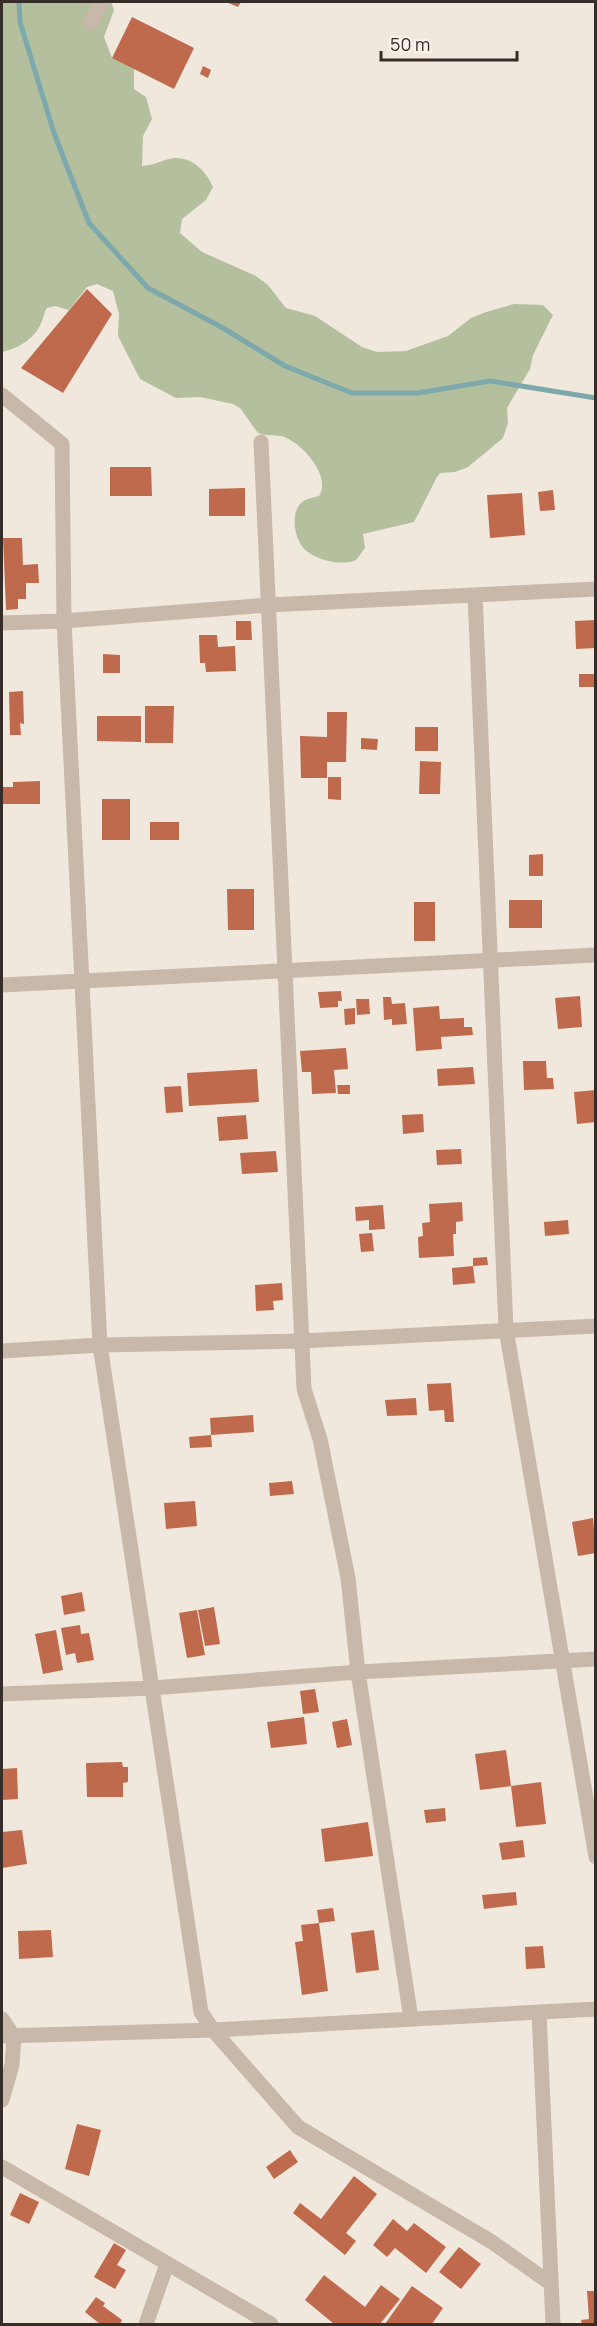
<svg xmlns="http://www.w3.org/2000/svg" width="597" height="2326" font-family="Manrope,sans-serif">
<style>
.green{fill:#b3bf9d}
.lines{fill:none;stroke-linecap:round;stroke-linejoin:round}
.stream{stroke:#7da9ac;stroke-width:5}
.building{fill:#bf6a4c}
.street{stroke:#c8b8a9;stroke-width:15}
</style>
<rect width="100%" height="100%" fill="#f1e8dd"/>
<path class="green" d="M2,2H111L114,10L104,37L112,58L134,68V89L146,97L152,119L143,136L142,166C153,165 159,162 169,159C189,154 206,170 213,187L206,200L182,219L180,233L202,252L256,276L268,285L286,308L315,316L362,347L377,352L406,351L448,336L471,318L486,312L514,304L543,305L553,315L533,355L530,369L507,408L508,423L503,438L468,467L455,472L440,473L437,477L414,522L363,534L365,548L356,560C340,567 308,559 300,543C293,530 291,508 305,500C309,498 315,497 319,496C332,476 301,441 281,436C273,435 266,436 258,433L240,408L233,404L200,397L176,398L140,379L118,336L119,314L113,291L97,284L87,287L69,310L55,306L47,308C44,312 44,316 42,321C35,339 19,348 2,352Z"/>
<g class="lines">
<path class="stream" d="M19,2L20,22L54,133L89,223L148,288L223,328L285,366L352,393H418L490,381L596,398"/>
</g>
<path class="building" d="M226,2H241L238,7Z
M132,17L194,48L174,89L112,58Z
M203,66L211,70L208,78L200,74Z
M87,289L112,314L63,393L21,368Z
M110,467H151L152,496H110Z
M245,488V516H209V489Z
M553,490L555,510L540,511L538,492Z
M522,493L525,535L490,538L487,495Z
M3,538H22L23,565L38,564L39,583H26V599H18V609L6,610Z
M596,620V648L576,649L575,621Z
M236,621H251L252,640H236Z
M199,635H217L218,647L235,646L236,671L206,672L205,663H200Z
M103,654L120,655V673H103Z
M579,674H596V687H579Z
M23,691L24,724L20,723L21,735H10L9,692Z
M145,706H174L173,743H145Z
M327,712H347L346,762H327V778H301L300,736L327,737Z
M97,716H141V742L97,741Z
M415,727H438V751H415Z
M361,738L378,739L377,750L361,749Z
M420,761L441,762L440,794H419Z
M328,777H341V800L328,799Z
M40,781V804H2V787H13V782Z
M102,799H130V840H102Z
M150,822H179V840H150Z
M543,854V876H529V855Z
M227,889H254V930H228Z
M509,900H542V928H509Z
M414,902H435V941H414Z
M341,991L342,1001H338V1007L320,1008L318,992Z
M580,996L582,1027L558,1029L555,998Z
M383,997H391L392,1004L405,1003L407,1024L392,1025V1019L384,1020Z
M356,999H369L370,1014L357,1015Z
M439,1006L440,1019L464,1018V1027H472L473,1035L441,1037L442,1049L416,1051L413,1008Z
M355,1008V1024L345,1025L344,1009Z
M346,1048L348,1069L334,1070L336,1093L312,1094L311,1072H302L300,1051Z
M523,1061H546L547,1078H553L554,1089L524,1090Z
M473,1067L475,1084L438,1086L437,1069Z
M257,1069L259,1102L189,1106L187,1073Z
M337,1085H350V1094H338Z
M181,1086L183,1112L166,1113L164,1087Z
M596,1090V1122L577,1124L574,1092Z
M423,1114L424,1132L403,1134L402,1115Z
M246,1115L248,1139L219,1141L217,1117Z
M461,1149L462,1164L437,1165L436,1150Z
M276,1151L278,1172L242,1174L240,1153Z
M462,1202L463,1221L456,1222V1234H453L454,1256L419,1258L418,1237L423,1236L422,1223L430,1222L429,1204Z
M383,1205L385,1229L369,1230V1220L356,1221L355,1207Z
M568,1220L569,1234L545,1236L544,1222Z
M372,1233L374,1251L361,1252L359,1234Z
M487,1257L488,1265L473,1266V1258Z
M473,1266L475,1283L453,1285L452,1268Z
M282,1283L283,1300L273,1301L274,1310L256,1311L255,1285Z
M451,1383L454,1422H445L444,1410L429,1411L427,1384Z
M416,1398L417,1415L387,1416L385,1400Z
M253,1415L254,1432L211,1435L210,1418Z
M211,1435L212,1447L190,1448L189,1437Z
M292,1481L294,1494L270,1496L269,1483Z
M195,1501L197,1526L166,1529L164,1503Z
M593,1518L596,1553L578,1556L572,1522Z
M82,1592L85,1611L64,1615L61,1596Z
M214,1607L220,1644L205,1646L198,1610Z
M197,1610L205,1655L187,1658L179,1613Z
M80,1625L81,1634L89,1633L94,1660L77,1663L75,1653L66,1655L61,1628Z
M56,1630L63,1670L43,1674L35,1634Z
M315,1689L319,1712L303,1714L300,1691Z
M304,1717L307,1744L271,1748L267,1722Z
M347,1719L352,1745L337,1748L332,1722Z
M506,1750L511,1786L541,1782L546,1824L516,1827L511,1786L480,1790L475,1754Z
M122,1762L123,1767H128V1782L123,1783V1797H87L86,1763Z
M17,1768L18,1799L2,1800V1769Z
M445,1808L446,1821L426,1823L424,1810Z
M368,1822L373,1856L325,1862L321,1829Z
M22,1830L27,1864L2,1868V1832Z
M523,1840L525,1857L502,1860L499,1843Z
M516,1892L517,1905L484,1909L482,1895Z
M333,1908L335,1921L319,1923L317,1910Z
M319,1923L328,1991L302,1995L295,1942L303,1941L301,1925Z
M51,1930L53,1957L19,1959L18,1931Z
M374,1930L379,1970L356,1973L351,1933Z
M543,1946L545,1968L526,1969L525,1947Z
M77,2124L101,2130L89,2176L65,2169Z
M290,2150L298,2162L274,2179L266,2167Z
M354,2176L377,2194L346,2233L356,2241L345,2255L293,2213L300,2203L321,2219Z
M20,2193L39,2202L29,2224L10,2215Z
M393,2219L407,2231L414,2223L446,2247L426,2273L395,2248L387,2257L373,2245Z
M114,2243L126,2250L117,2265L126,2270L115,2289L94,2277Z
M459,2247L481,2264L461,2289L439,2272Z
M324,2275L365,2307L381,2285L400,2299L380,2324H334L305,2300Z
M412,2286L443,2308L432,2324H385Z
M587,2291H596V2324H582L581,2320L589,2319Z
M96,2297L105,2303L103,2306L122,2320L120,2324H100L85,2312Z"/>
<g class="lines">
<path class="street" d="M91,23L102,2
M2,395L62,444L64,621L100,1345L201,2012L213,2030L298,2127L492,2242L550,2283
M261,442L304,1389L320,1439L348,1578L358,1672L411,2019
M475,595L506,1329L596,1857
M2,623L64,621L268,605L596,589
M2,985L596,955
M2,1351L100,1345L301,1341L596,1326
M2,1694L152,1688L358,1672L596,1659
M539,2013L553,2324
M2,2019L14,2037L12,2065L2,2100
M2,2036L213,2030L596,2009
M2,2167L271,2324
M146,2324L167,2264"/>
</g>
<rect width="597" height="2326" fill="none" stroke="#362d29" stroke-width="6"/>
<path d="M381 51v9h136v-9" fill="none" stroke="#362d29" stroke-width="3"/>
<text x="390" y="51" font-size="18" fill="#362d29" stroke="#f9f2e9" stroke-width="4.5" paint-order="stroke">50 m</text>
</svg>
